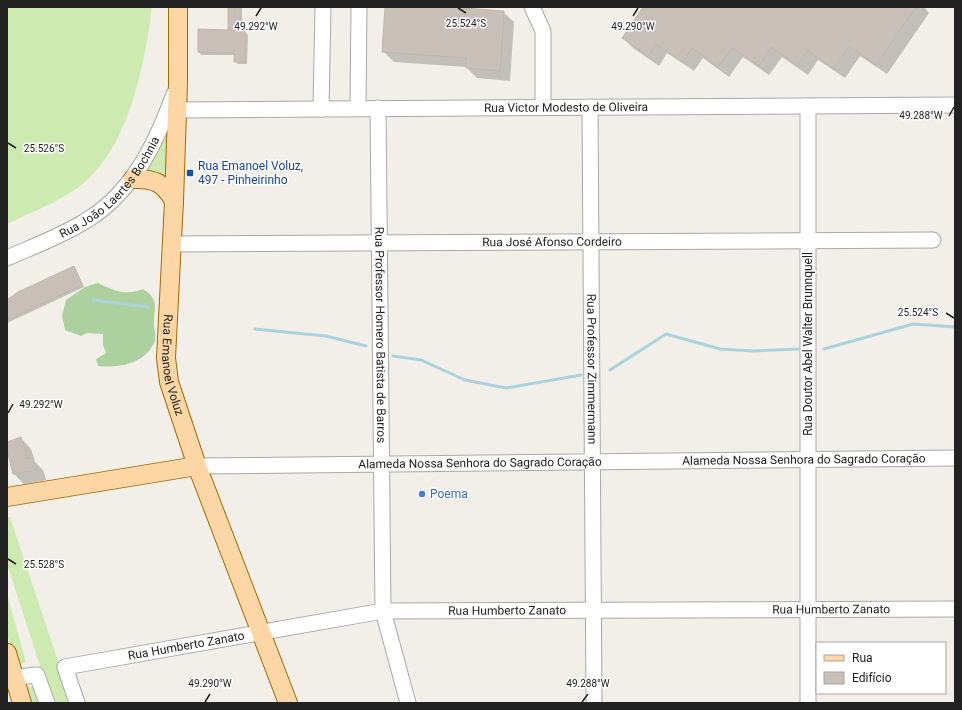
<svg xmlns="http://www.w3.org/2000/svg" width="962" height="710" font-family="Roboto,sans-serif">
<style>
.grass{fill:#cdebb0}
.forest{fill:#add19e}
.shadow{fill:#0003}
.lines{fill:none;stroke-linecap:round;stroke-linejoin:round}
.stream{stroke:#aad3df;stroke-width:3}
.building{fill:#c7bfb8;stroke:#c4b6ab}
.minor-casing{stroke:#a9a9a9;stroke-width:17}
.major-casing{stroke:#a06b00;stroke-width:20}
.minor{stroke:#fff;stroke-width:15}
.major{stroke:#fcd6a4;stroke-width:18}
.ticks{fill:none;stroke:#222;stroke-width:1.5}
.transit-dot{fill:#1a4fb4;stroke:#fff;stroke-width:1.5}
.shop-dot{fill:#3f7fe0;stroke:#fff;stroke-width:1.5}
.labels{text-anchor:middle;stroke-width:3;stroke-linejoin:round;paint-order:stroke}
.street-label{font-size:12px;fill:#222;stroke:#fff}
.transit-label{font-size:12px;fill:#164399;stroke:#fff;text-anchor:start}
.shop-label{font-size:12px;fill:#366cbe;stroke:#fff;text-anchor:start}
.ticks-label{font-size:10px;text-anchor:middle;fill:#222;stroke:#fff;stroke-width:3;stroke-linejoin:round;paint-order:stroke}
</style>
<rect width="100%" height="100%" fill="#f2efe9"/>
<path class="grass" d="M7,7H152C145,63 130,141 87,180C67,199 32,212 7,224Z
M168,121L172,191L141,174Z
M7,517H10L72,703H52L7,564Z
M7,594L26,662L16,665L7,634Z
M35,685L41,703H29L24,688Z"/>
<path class="forest" d="M98,283C115,291 125,296 143,289C158,298 155,306 154,321C153,328 157,334 155,340C155,343 152,346 151,348C140,365 116,368 98,366L96,359L106,353L103,345V334L87,333L81,336L65,330L62,316L66,300L85,287Z"/>
<path class="shadow" d="M229,7H242V32H245L248,35L247,64H238L235,61V55H201L199,52L229,31Z
M386,7H474V10L503,12L514,22L510,81L477,78L466,67L394,62L383,51Z
M644,7H924L929,13L887,74L860,56L845,78L818,60L808,75L782,57L769,75L743,57L729,77L703,58L694,71L667,53L659,66L633,48L623,38Z
M74,267L76,269L84,287L7,323V301Z
M21,438L31,449L35,462L43,470L46,480L24,484L14,474L7,443Z"/>
<g class="lines">
<path class="stream" d="M93,300L148,307
M255,329L326,336L366,346
M824,349L913,324L955,327
M393,356L421,360L465,380L506,388L581,375
M610,370L666,334L720,349L753,351L798,349"/>
</g>
<path class="building" d="M228,7H240V31H245V62H234V53L198,52V29L228,30Z
M385,7H463V8L504,11L500,71L466,68V58L382,52Z
M643,7H916L876,65L849,46L834,69L807,50L797,65L771,47L759,66L732,48L718,67L692,48L683,62L656,44L648,56L622,38Z
M74,266L82,285L7,320V300L18,292Z
M21,437L28,459L33,458L36,470L13,474L7,450V442Z"/>
<g class="lines">
<defs>
<g id="minor">
<path d="M532,7L543,31V107"/>
<path id="s1" d="M590,107L594,703"/>
<path d="M358,108L359,7"/>
<path id="s2" d="M378,108L383,611L408,703"/>
<path d="M321,109L323,7"/>
<path id="s3" d="M177,110L955,105"/>
<path id="s4" d="M172,244L933,240"/>
<path id="s5" d="M7,258C34,246 62,236 87,220C133,192 156,143 174,94"/>
<path id="s6" d="M197,466L955,458"/>
<path d="M7,678L37,675L47,703"/>
<path id="s7" d="M77,703L65,667L383,611L955,609"/>
<path d="M808,703V106"/>
</g>
<g id="major">
<path id="s8" d="M178,7V83L174,201L166,358L169,382L197,466L288,703"/>
<path d="M133,179C154,178 164,183 174,201"/>
<path d="M7,497L197,466"/>
<path d="M7,653L22,703"/>
</g>
</defs>
<use href="#minor" class="minor-casing"/>
<use href="#major" class="major-casing"/>
<use href="#minor" class="minor"/>
<use href="#major" class="major"/>
</g>
<path class="ticks" d="M458,8L466,13M256,16L261,8M633,16L638,8M949,116L954,107M8,143L16,148M946,313L954,318M8,413L13,404M8,559L16,564M205,702L210,694M582,702L588,694"/>
<rect class="transit-dot" x="186" y="169" width="8" height="8" rx="2"/>
<circle class="shop-dot" cx="422" cy="494" r="4"/>
<g class="labels">
<g class="street-label">
<text dy="4" stroke="none"><textPath href="#s3" startOffset="389">Rua Victor Modesto de Oliveira</textPath></text>
<text dy="4" stroke="none"><textPath href="#s5" startOffset="128">Rua João Laertes Bochnia</textPath></text>
<text dy="4" stroke="none"><textPath href="#s4" startOffset="380">Rua José Afonso Cordeiro</textPath></text>
<text dy="4" stroke="none"><textPath href="#s2" startOffset="227">Rua Professor Homero Batista de Barros</textPath></text>
<text transform="translate(808 344) rotate(-90)" y="4">Rua Doutor Abel Walter Brunnquell</text>
<text dy="4" stroke="none"><textPath href="#s8" startOffset="359">Rua Emanoel Voluz</textPath></text>
<text dy="4" stroke="none"><textPath href="#s1" startOffset="262">Rua Professor Zimmermann</textPath></text>
<text dy="4" stroke="none"><textPath href="#s6" startOffset="607">Alameda Nossa Senhora do Sagrado Coração</textPath></text>
<text dy="4" stroke="none"><textPath href="#s6" startOffset="283">Alameda Nossa Senhora do Sagrado Coração</textPath></text>
<text dy="4" stroke="none"><textPath href="#s7" startOffset="809">Rua Humberto Zanato</textPath></text>
<text dy="4" stroke="none"><textPath href="#s7" startOffset="485">Rua Humberto Zanato</textPath></text>
<text dy="4" stroke="none"><textPath href="#s7" startOffset="161">Rua Humberto Zanato</textPath></text>
</g>
<g class="transit-label">
<text x="198" y="170">Rua Emanoel Voluz,<tspan x="198" dy="14">497 - Pinheirinho</tspan></text>
</g>
<g class="shop-label">
<text x="430" y="498">Poema</text>
</g>
</g>
<g class="ticks-label">
<text x="466" y="27">25.524°S</text>
<text x="256" y="30">49.292°W</text>
<text x="633" y="30">49.290°W</text>
<text x="921" y="119">49.288°W</text>
<text x="44" y="152">25.526°S</text>
<text x="918" y="316">25.524°S</text>
<text x="41" y="408">49.292°W</text>
<text x="44" y="568">25.528°S</text>
<text x="210" y="687">49.290°W</text>
<text x="588" y="687">49.288°W</text>
</g>
<rect width="962" height="710" fill="none" stroke="#222222" stroke-width="16"/>
<rect x="816" y="642" width="130" height="52" fill="#ffffff" stroke="#a7a7a7"/>
<rect x="824" y="655" width="20" height="6" fill="#fcd6a4" stroke="#a7a7a7"/>
<text x="852" y="662" font-size="12" fill="#222222">Rua</text>
<rect x="824" y="672" width="20" height="12" fill="#c7bfb8" stroke="#a7a7a7"/>
<text x="852" y="682" font-size="12" fill="#222222">Edifício</text>
</svg>
